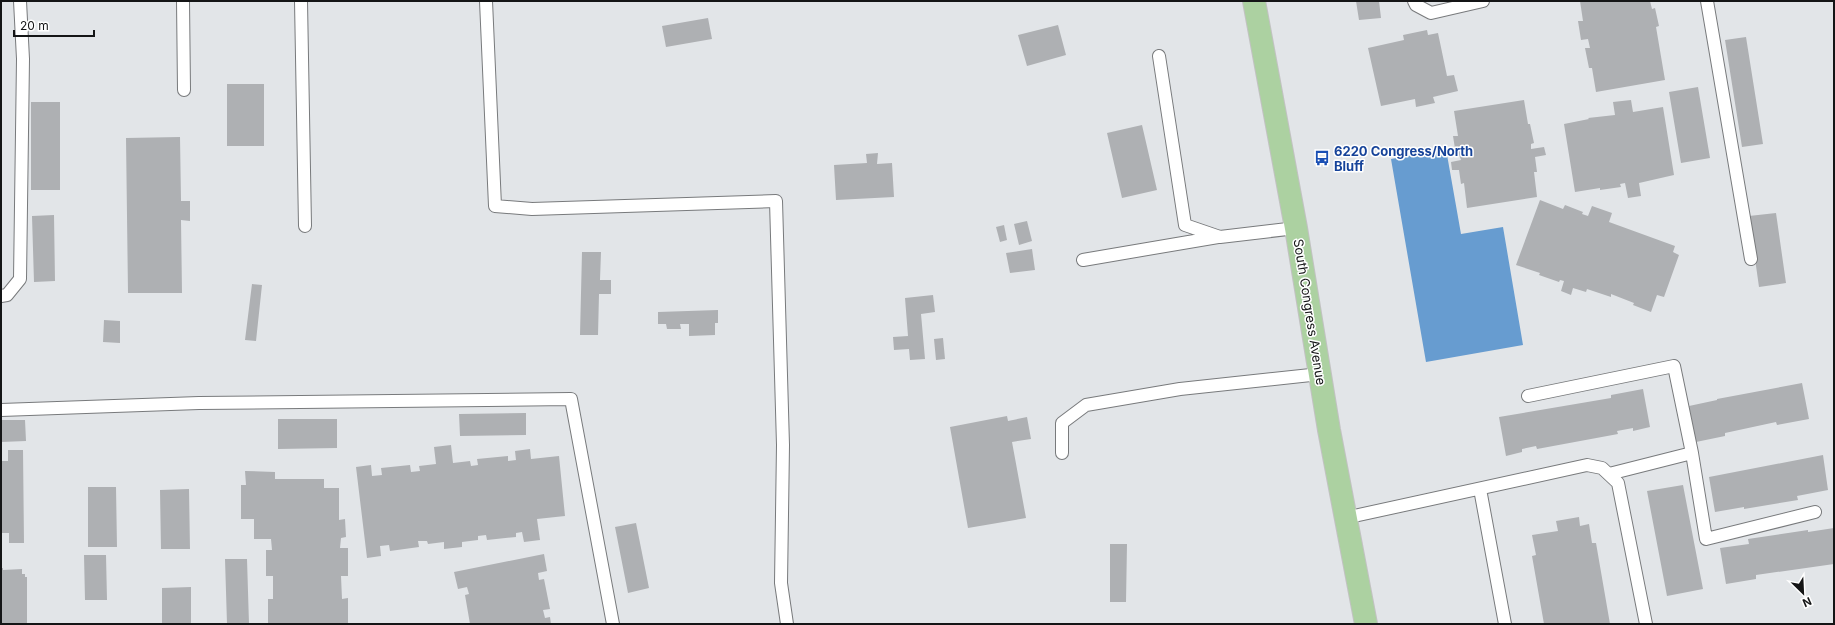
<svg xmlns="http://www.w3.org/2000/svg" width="1835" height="625" font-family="Inter,sans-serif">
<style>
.water{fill:#679cd0}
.building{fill:#aeb0b3}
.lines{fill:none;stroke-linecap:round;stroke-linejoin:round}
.service-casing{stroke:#787a7c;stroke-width:14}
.primary-casing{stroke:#c2c2c2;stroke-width:24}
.service{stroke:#fff;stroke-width:12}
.primary{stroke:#acd1a1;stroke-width:22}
.labels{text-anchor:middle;stroke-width:3;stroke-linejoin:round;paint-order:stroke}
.transit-label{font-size:13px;font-weight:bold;fill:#164399;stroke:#fff;text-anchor:start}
.street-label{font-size:13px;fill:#141516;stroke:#fff}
</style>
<rect width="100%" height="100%" fill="#e2e5e8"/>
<path class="water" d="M1446,149L1461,234L1503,227L1523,345L1426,362L1391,159Z"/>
<path class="building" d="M1356,1H1379L1381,18L1359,20Z
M1580,1H1650L1652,9L1655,8L1659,26L1656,27L1665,80L1596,92L1592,68H1589L1585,48H1590L1588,39L1581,40L1578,21H1583Z
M708,18L712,39L666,47L662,26Z
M1058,25L1066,55L1027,66L1018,35Z
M1427,30L1428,35L1438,33L1447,76L1454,75L1458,91L1433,97L1435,103L1416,107L1415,99L1381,106L1368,48L1404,40L1403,35Z
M1746,37L1763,144L1742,147L1725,40Z
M227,84H264V146H227Z
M1698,87L1710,158L1681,163L1669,92Z
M1524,100L1528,124H1530L1534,143L1531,144V149L1544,147L1546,155L1535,157L1537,172H1534L1537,197L1467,208L1464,183L1461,184L1459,170H1452L1451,162L1461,160L1459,154L1456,155L1453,136H1458L1454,111Z
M1631,100L1633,112L1663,107L1674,175L1639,183L1641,196L1628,198L1625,183L1620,184L1621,187L1600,190V188L1575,192L1564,124L1589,119L1588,118L1615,115L1613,102Z
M31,102H60V190H31Z
M1142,125L1157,190L1122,198L1107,133Z
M180,137L181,201H190V221L181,220L182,293H128L126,138Z
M878,153L877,164L892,163L894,197L836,200L834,165L867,163L866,154Z
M1540,200L1563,209L1565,205L1583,212L1582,214L1588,216L1592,206L1612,213L1609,222L1675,246L1673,252L1679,255L1664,297L1657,295L1651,312L1633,305L1634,303L1611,294V297L1587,289L1586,292L1573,288L1571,295L1561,291L1564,281L1560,280L1559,282L1539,275L1540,273L1516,265Z
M1776,213L1786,283L1759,287L1749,216Z
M54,215L55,281L34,282L32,216Z
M1027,221L1032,241L1019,245L1014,224Z
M1004,225L1007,240L1000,242L996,227Z
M1032,249L1035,270L1010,273L1006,253Z
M582,252H601L600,280H611V294H599L598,335H580Z
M252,284L262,285L256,341L245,340Z
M933,295L935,312L921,314L925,359L910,360L909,349L894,350L893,337L908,336L905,298Z
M718,310V323H715V335L689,336V324H680L681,329H667L666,324H658V312Z
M104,320L120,321V343L103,342Z
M943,338L945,359L936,360L934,339Z
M1802,383L1809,419L1777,425L1776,422L1725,433V436L1696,442L1689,406L1717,400V399Z
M1643,389L1650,427L1633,431V428L1617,431L1618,434L1537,449L1536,446L1522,449V452L1506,456L1499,417L1611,398V395Z
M526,413V435L460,436L459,414Z
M1007,416L1008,421L1027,417L1031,439L1012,442L1026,518L968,528L950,427Z
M278,419H337V448L278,449Z
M1,420H25L26,441L1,442Z
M451,445L453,463L470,461L471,466L478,465L477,459L508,456V461L516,460L515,451L530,449L531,459L559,456L565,516L537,519L540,540L524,542L522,532L516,533V537L487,540L486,535L478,536V540L462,542V547L444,549V542L428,544L427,541H418L419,547L390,551L389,545L380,546L381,556L367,558L356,467L371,465L372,476L382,475L381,468L410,465L411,472L420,471L419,466L436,464L434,447Z
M8,450H23L24,543H9V533H1V461H8Z
M1823,455L1828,490L1797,496L1798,500L1744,509V507L1715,512L1709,477Z
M245,471L275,472V479H324V488H339V520L345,519L346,537L341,538L340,548H348V576H341L342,599L348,598V624H268V599H273V576H266V550H272L271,539H254V519H241V485H246Z
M1683,485L1703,589L1667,596L1647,491Z
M88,487H116L117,547H88Z
M189,489L190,549H161L160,490Z
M1579,517L1580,526L1589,524L1592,543H1596L1610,624H1544L1532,556L1536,555L1532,535L1558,531L1556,521Z
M636,523L649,588L628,593L615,527Z
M1834,528V564L1756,575V579L1726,584L1720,548L1749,544L1748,539L1808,530V532Z
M1110,544H1127L1126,602H1110Z
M544,554L547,571L538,573L539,580L544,579L550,609L543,610L545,618L550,617L551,624H470L465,595L469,594L467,587L458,589L454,572Z
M84,555H106L107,600H85Z
M225,559H247L249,624H227Z
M1,568H3V570L22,569V574H25V577H27V624H1Z
M191,587V624H162V588Z"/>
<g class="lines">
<defs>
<path id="service" d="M183,1L184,90
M301,1L305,226
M486,1L495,206L532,209L776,201L783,445L781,583L787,624
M1414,1L1416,5L1431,13L1483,1
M1707,1L1751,259
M1159,56L1185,225L1220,237L1296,228
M1083,260L1218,237
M1,296L7,295L20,279L23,59L20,1
M1528,396L1674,366L1692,453
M1,410L199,403L571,399L613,624
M1062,453V423L1086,405L1180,389L1320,374
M1609,474L1692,453L1706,539L1815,512
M1480,489L1505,624
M1345,518L1587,465L1602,468L1618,483L1646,624"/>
<path id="primary" d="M1254,1L1296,228L1329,430L1366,624"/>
</defs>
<use href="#service" class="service-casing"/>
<use href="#primary" class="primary-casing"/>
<use href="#service" class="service"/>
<use href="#primary" class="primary"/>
</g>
<defs>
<symbol id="bus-bare" viewBox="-9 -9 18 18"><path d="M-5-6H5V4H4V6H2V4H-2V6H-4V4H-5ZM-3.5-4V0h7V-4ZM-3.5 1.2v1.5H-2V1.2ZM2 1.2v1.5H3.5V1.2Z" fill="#1a4fb4" stroke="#fff" stroke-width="2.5" paint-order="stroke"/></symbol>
</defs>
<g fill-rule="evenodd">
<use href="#bus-bare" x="1311" y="147" width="22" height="22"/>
</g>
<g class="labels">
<g class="transit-label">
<text x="1334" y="156">6220 Congress/North<tspan x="1334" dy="15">Bluff</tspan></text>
</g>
<g class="street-label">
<text transform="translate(1310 312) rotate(81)" y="5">South Congress Avenue</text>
</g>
</g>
<rect width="1835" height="625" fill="none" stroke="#141516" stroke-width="4"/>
<g transform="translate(1803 593) rotate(156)" stroke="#ffffff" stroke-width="3" paint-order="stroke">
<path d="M0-3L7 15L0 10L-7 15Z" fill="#141516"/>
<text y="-6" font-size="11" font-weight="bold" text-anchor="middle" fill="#141516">N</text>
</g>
<path d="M14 30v6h80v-6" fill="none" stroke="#141516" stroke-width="2"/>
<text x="20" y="30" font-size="12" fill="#141516" stroke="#ffffff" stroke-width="3" paint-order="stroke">20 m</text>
</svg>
